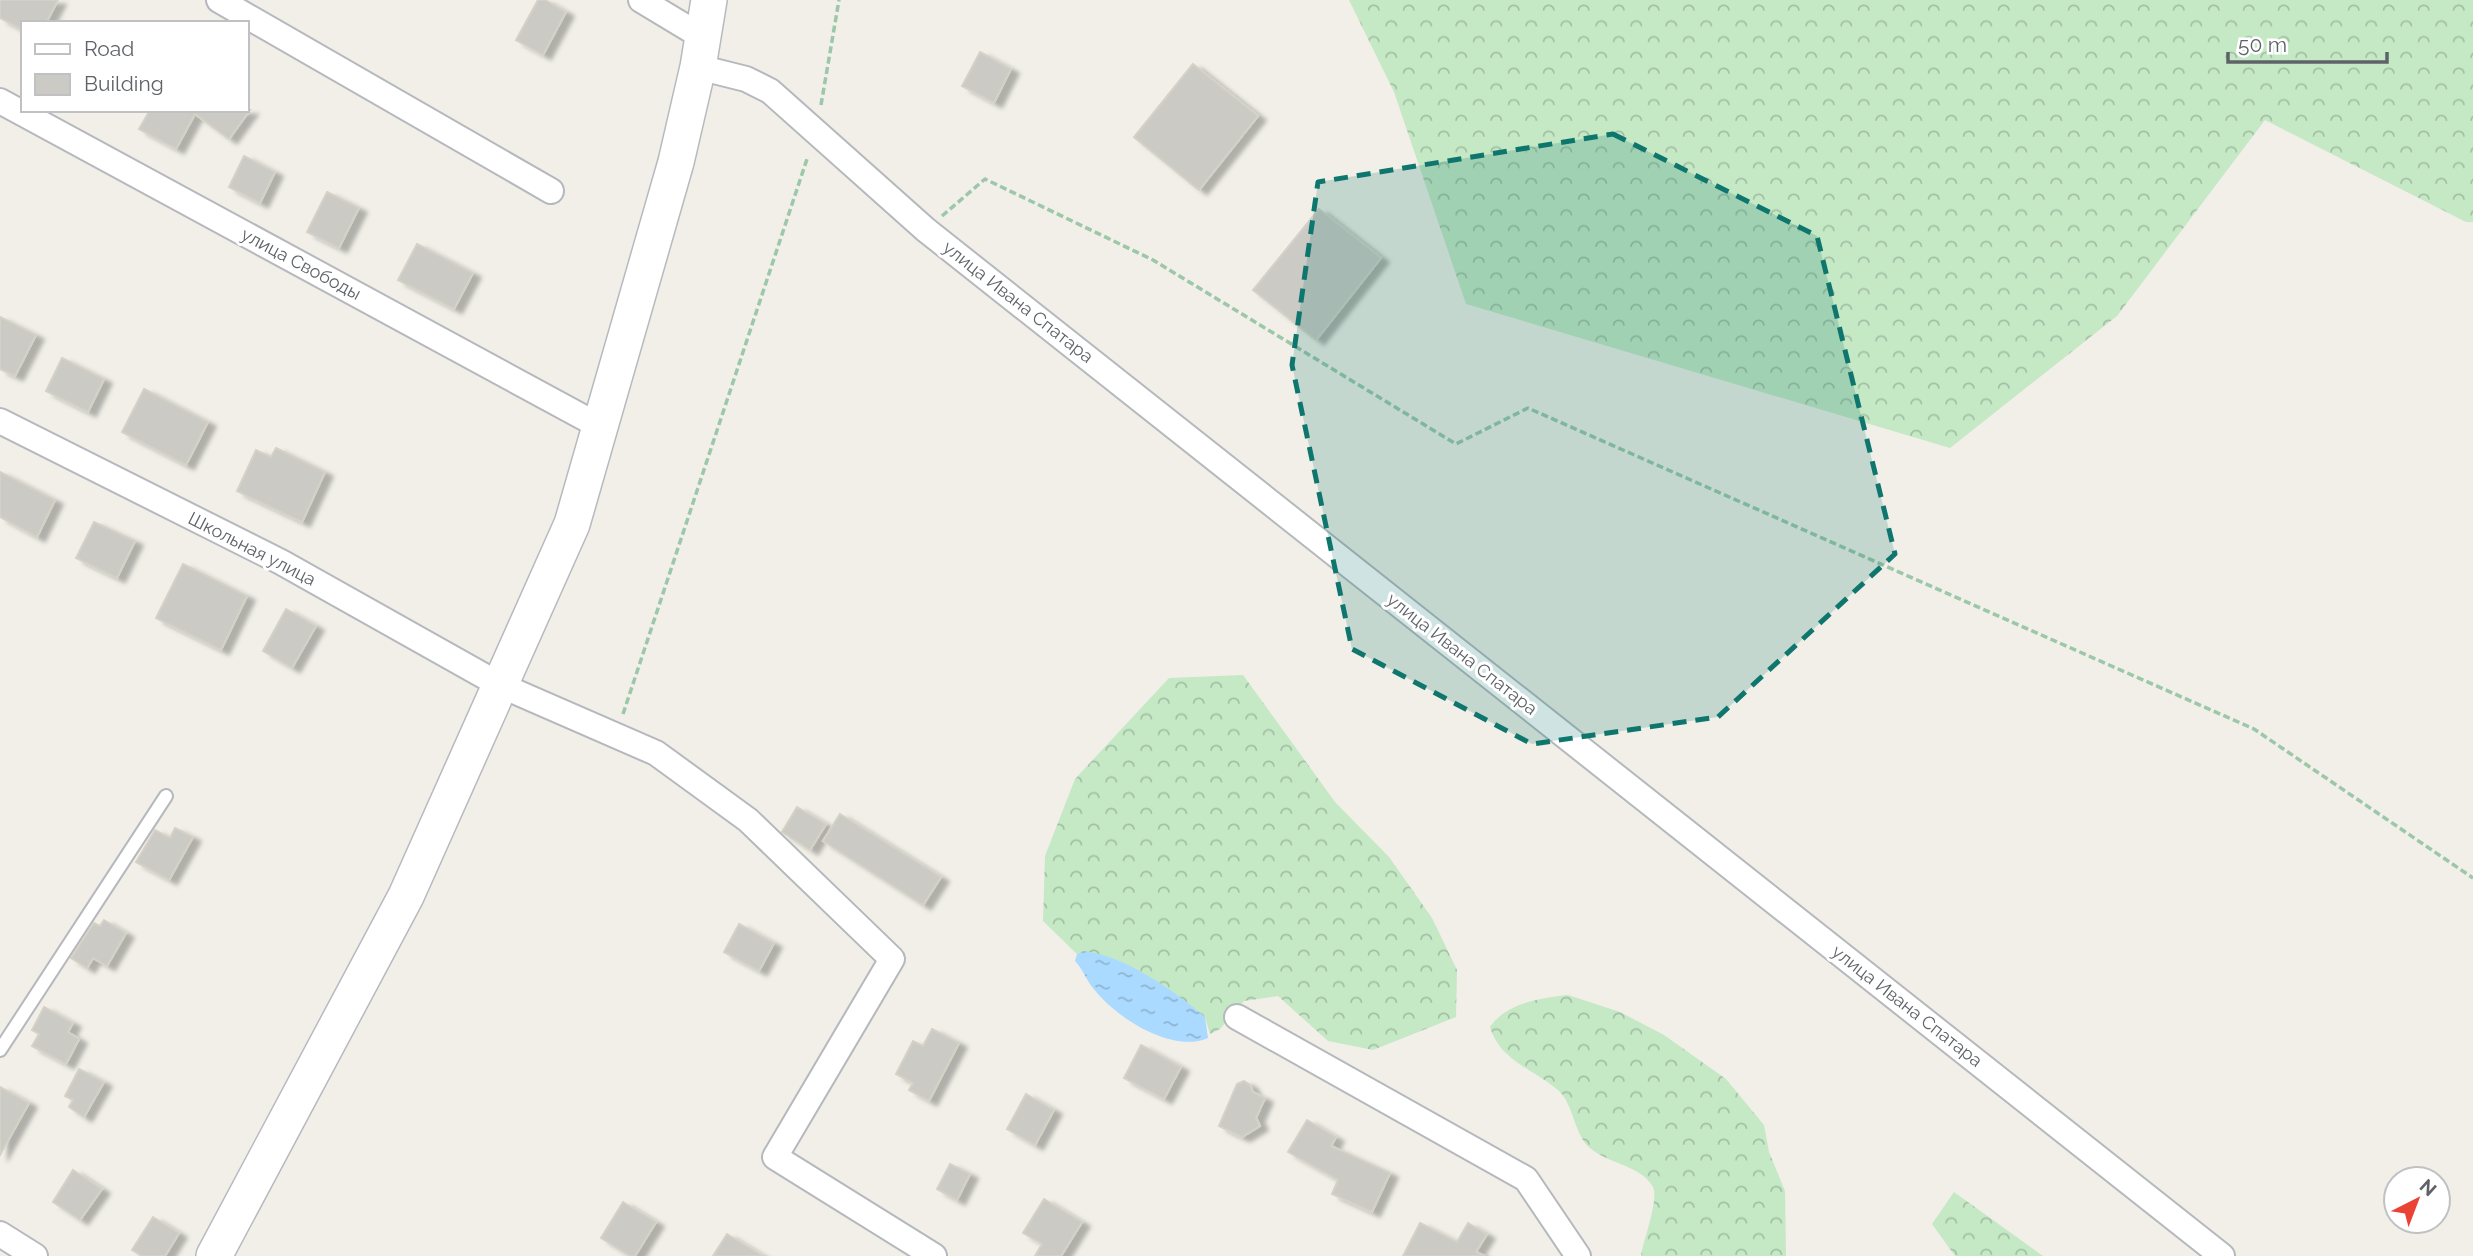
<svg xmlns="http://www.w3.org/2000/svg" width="2473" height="1256" font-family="Raleway,sans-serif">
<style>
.forest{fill:url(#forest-crowns)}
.water{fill:url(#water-ripples)}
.building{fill:#cccac5;stroke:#d6d1c6;stroke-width:2;filter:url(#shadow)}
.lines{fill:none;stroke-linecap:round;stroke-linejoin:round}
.lane-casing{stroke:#b5b8bc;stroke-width:16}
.street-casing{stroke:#b5b8bc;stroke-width:28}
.secondary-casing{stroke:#b6babf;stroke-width:38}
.path{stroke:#9cc7a9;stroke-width:3.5;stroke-dasharray:7 3.5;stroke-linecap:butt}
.lane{stroke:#fff;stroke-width:12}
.street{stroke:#fff;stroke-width:24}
.secondary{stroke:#fff;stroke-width:35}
.marked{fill:#0f766e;fill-opacity:0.2;stroke:#0f766e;stroke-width:5;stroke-dasharray:14 9;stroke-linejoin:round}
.labels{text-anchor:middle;stroke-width:6;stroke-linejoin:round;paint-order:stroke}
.street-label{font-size:18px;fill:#5f6368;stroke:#fff}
</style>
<defs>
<pattern id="forest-crowns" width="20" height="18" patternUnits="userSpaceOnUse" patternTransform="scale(1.75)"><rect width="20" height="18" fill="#c5e8c5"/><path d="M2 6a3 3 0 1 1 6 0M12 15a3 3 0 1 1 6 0" fill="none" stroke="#a3c0a4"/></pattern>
<pattern id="water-ripples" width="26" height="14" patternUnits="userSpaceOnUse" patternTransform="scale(1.75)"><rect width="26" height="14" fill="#aadaff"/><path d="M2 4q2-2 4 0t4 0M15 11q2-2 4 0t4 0" fill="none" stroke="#8eb4d2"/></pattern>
<filter id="shadow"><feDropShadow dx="8" dy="4.5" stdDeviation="2" flood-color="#0004"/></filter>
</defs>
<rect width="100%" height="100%" fill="#f1efe8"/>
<path class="forest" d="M1349,0H2473V222H2466L2265,120L2117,316L1950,448L1466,304L1394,92Z
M1243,675L1335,802L1389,857L1432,918L1457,970L1456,1017L1373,1050L1328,1041L1278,996L1244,1001L1220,1029L1210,1034L1205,1017L1083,951L1077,954L1043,921L1045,856L1075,779L1169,678Z
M1568,995L1620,1012L1664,1035L1726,1079L1764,1125L1769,1152L1785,1191L1786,1256H1641C1643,1241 1659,1200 1653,1187C1641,1165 1608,1164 1590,1148C1574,1135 1574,1105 1559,1091C1534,1069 1501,1062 1490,1027C1506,1003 1541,998 1568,995Z
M1954,1192L2043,1256H1955L1932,1224Z"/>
<path class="water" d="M1083,951C1122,954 1175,991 1205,1017L1208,1038C1172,1054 1115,1017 1093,988C1086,980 1083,969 1075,961L1077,954Z"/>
<path class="building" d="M0,0H58L46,23H23V30L0,18Z
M538,0H545L566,12L543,55L516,40Z
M980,52L1011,69L994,103L962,86Z
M1193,64L1258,116L1199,190L1134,137Z
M150,110H250L229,139L195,114L176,149L139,129Z
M244,156L275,172L260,203L229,187Z
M327,192L359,208L339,248L307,232Z
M1319,209L1381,258L1316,340L1253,290Z
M417,244L473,273L454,309L398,280Z
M0,317L36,335L15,376L0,369Z
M62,358L104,379L88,412L46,391Z
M144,389L208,422L186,465L122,432Z
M276,448L325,472L302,522L237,491L256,450L271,457Z
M0,472L55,500L37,537L0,517Z
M94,522L135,541L117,578L76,558Z
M183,564L247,596L221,650L156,618Z
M286,609L316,626L292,668L263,651Z
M797,807L826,824L810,850L782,832Z
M840,814L941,877L923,905L823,841Z
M175,828L193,837L169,880L136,862L155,830L170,838Z
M104,920L126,933L107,966L93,958L87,968L71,958L94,923L100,926Z
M739,924L774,943L759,971L724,952Z
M44,1007L73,1023L68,1032L79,1039L66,1064L32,1046L39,1034L32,1030Z
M932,1029L959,1043L929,1101L909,1090L913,1083L896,1074L913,1041L923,1046Z
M1141,1045L1181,1067L1164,1099L1124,1078Z
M79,1069L104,1082L84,1117L69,1107L73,1100L65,1096Z
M1244,1081L1250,1085L1253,1092L1265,1098L1256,1118L1260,1126L1242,1137L1219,1126L1237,1084Z
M0,1087L29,1103L0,1155Z
M1026,1094L1054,1110L1035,1145L1007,1129Z
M1307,1120L1336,1137L1331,1146L1390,1173L1372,1212L1332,1194L1338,1180L1288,1152Z
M950,1164L970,1174L957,1200L937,1189Z
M73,1170L102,1189L80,1220L53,1202Z
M1044,1199L1082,1222L1061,1256H1035L1042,1244L1023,1233Z
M623,1202L656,1222L635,1256H630L601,1238Z
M153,1217L179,1233L165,1256H142L132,1250Z
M1420,1223L1457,1242L1468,1223L1487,1234L1476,1252L1485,1256H1403Z
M727,1234L763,1256H713Z"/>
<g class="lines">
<defs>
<path id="lane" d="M0,1050L166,796"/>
<path id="street" d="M219,0L551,191
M641,0L704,38
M698,67L746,79L770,91L926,230L2222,1256
M0,101L601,427
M0,421L281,562L500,685L656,753L748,820L892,959L775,1157L934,1256
M1237,1017L1526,1179L1578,1256
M0,1234L35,1256"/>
<path id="secondary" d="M214,1256L406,896L572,524L676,162L698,67L709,0"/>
</defs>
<use href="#lane" class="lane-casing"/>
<use href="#street" class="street-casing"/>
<use href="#secondary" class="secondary-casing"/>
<path class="path" d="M821,105L839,0
M942,216L985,179L1153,260L1456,444L1528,408L2254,729L2473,878
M623,714L808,156"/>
<use href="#lane" class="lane"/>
<use href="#street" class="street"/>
<use href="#secondary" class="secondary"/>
</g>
<path class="marked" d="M1613,134L1817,236L1895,554L1718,717L1532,744L1352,649L1292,365L1318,182Z"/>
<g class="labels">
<g class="street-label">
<text transform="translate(301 264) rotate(28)" y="6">улица Свободы</text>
<text transform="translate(1018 302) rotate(38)" y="6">улица Ивана Спатара</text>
<text transform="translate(252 549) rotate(27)" y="6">Школьная улица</text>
<text transform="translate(1462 654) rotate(38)" y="6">улица Ивана Спатара</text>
<text transform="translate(1907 1006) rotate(38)" y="6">улица Ивана Спатара</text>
</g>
</g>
<rect x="21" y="21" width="228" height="91" fill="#ffffff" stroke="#bfc1c3" stroke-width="2"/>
<rect x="35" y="44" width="35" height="10" fill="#ffffff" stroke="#bfc1c3" stroke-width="2"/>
<text x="84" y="56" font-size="21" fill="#5f6368">Road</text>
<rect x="35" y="74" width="35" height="21" fill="#cccac5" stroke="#bfc1c3" stroke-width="2"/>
<text x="84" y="91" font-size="21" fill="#5f6368">Building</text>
<g transform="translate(2417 1200) rotate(42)"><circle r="33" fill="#ffffff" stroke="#bfc1c3" stroke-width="2"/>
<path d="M0-5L12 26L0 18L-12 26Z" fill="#ea4335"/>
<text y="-10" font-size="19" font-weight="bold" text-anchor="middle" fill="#5f6368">N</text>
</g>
<path d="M2228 52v10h159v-10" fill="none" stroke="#5f6368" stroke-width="3.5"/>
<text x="2238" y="52" font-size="21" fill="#5f6368" stroke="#ffffff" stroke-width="5" paint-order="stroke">50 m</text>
</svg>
